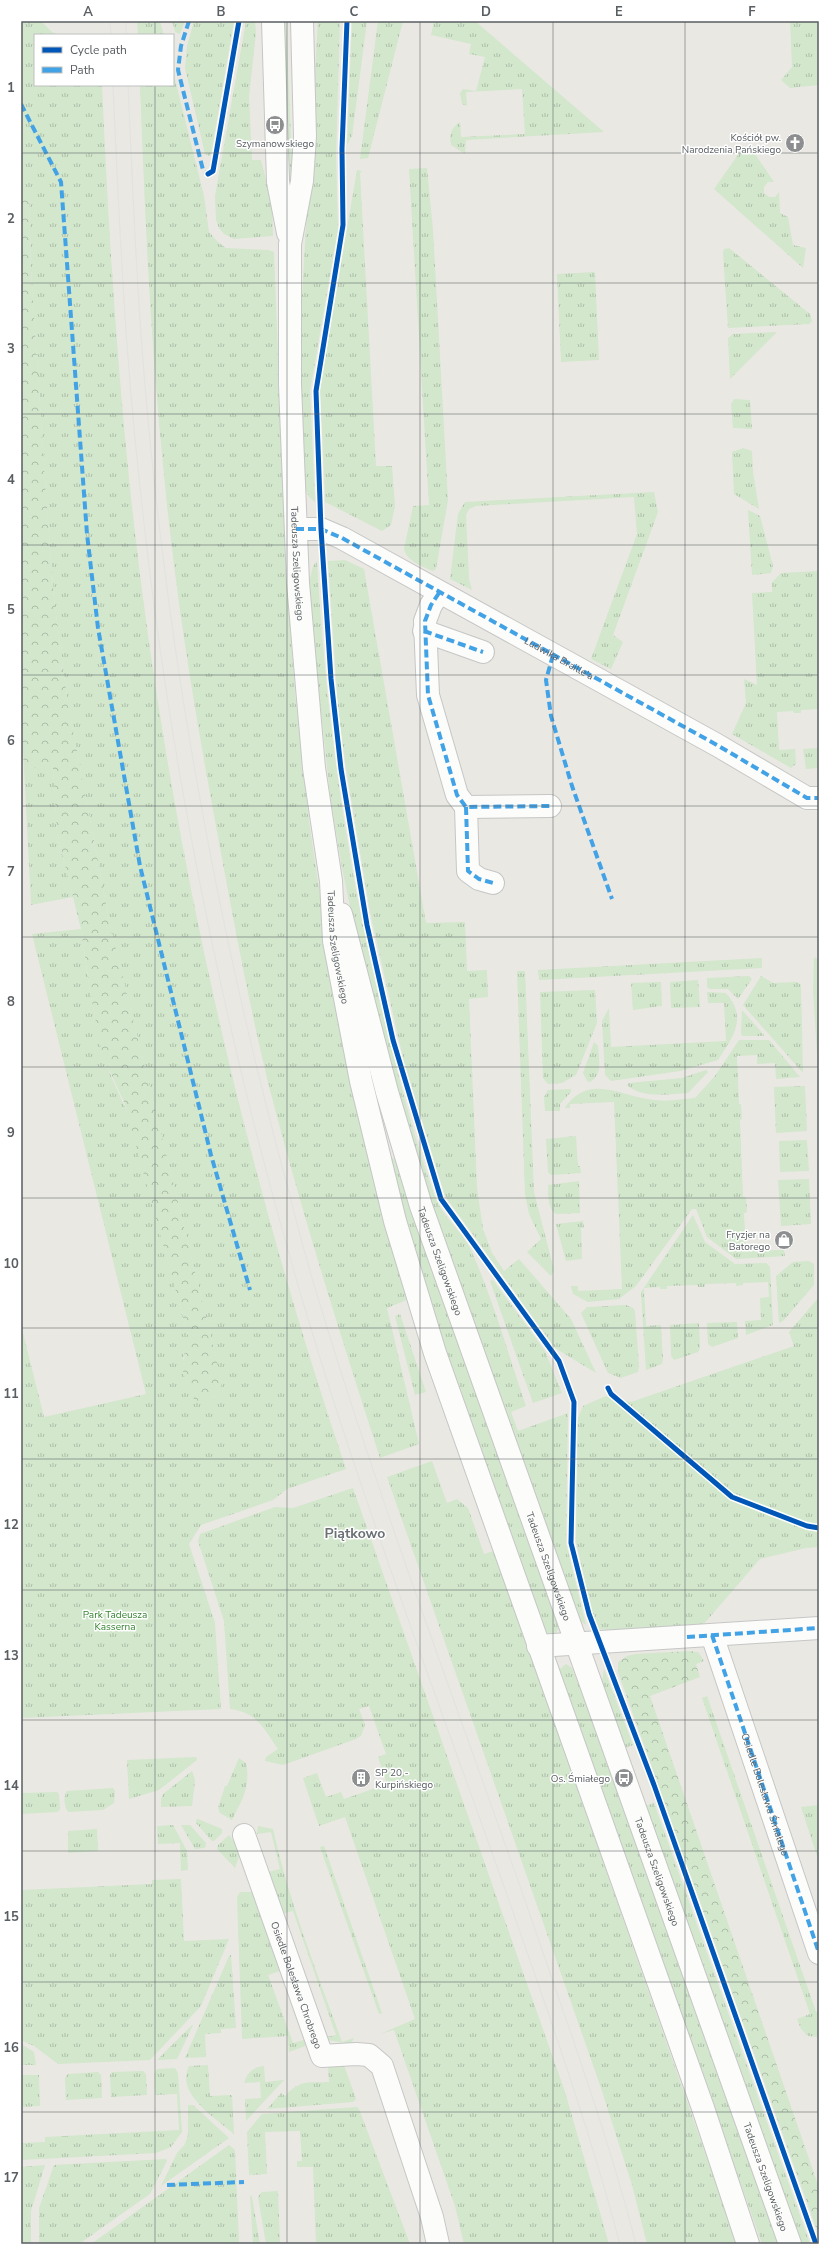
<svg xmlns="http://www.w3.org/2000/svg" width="840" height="2265" font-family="'Nunito Sans',sans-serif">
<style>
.grass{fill:url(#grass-tufts)}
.forest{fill:url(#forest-crowns)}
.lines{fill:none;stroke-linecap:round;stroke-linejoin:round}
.minor-casing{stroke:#c6c6c6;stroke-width:24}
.minor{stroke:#fcfcfb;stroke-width:22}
.tram{stroke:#e2e2e1;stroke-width:1}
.quiet{stroke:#42a2e6;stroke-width:4;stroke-dasharray:8 4;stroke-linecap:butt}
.cycleway-casing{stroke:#fff;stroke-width:8}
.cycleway{stroke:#0057b8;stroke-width:5}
.grid{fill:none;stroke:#595e62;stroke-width:1;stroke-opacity:0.55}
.labels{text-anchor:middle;stroke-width:3;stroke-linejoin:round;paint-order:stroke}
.poi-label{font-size:10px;fill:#595e62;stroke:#fff;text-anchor:end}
.street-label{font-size:10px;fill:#595e62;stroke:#fff}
.park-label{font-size:10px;fill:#33832f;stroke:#fff}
.district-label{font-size:14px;font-weight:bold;fill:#6a7074;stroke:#fff}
.neatline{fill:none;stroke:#595e62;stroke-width:1.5}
.grid-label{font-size:13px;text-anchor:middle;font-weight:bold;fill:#595e62}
</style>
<defs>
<pattern id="grass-tufts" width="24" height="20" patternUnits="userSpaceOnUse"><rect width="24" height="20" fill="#d2e7cc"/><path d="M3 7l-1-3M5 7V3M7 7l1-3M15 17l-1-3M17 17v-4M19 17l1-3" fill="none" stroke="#adbea9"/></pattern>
<pattern id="forest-crowns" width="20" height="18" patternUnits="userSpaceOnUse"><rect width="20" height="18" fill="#d2e7cc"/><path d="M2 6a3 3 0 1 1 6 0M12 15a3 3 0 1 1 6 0" fill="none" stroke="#adbea9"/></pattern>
</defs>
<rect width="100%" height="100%" fill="#eae8e3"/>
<path class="grass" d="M21,21H41L52,32L60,35H35V85H102C108,220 116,354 130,488C165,821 239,1152 346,1469L287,1489L273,1500L201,1525L189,1544L215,1623L221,1709L21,1718V1325L44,1417L146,1394L32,934L81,929C88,978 94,1029 111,1076C117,1090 124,1103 129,1118L189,1339L188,1347L183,1358L195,1401L215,1397L222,1382L110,925L68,704L54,599L46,495L31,270L29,195H21Z
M137,21H160L164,35H138Z
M172,21H185L180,34L175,32Z
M194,21H234L211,154L209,156L205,154L185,68L187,46Z
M246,21H255L256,33L249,96L252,160H261L272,203L273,236L234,239L224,234L219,228L216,220L215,196Z
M281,21H286L293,184L290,188L288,185Z
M318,21H340L336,156L338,229L310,391L315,502L309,497L305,489L301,372L302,296Z
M352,21H367L352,136L347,145Z
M378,21H403L368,158L360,159Z
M434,21H475L604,132L466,140L465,154L451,145C449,135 451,128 460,122L461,137L525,134L522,89L466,92L467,106L462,104L460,93L463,89L476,91L485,57L469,54L471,44L431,35Z
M790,21H819V85L790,88L781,80L792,67Z
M173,71L204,196L209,232L218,242L226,248L268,250L274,252L287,584L295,693L309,821L327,943L409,1299L387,1308L419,1444L380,1458C341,1337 303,1217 271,1094C251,1015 236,933 221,853C198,731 177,608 165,485C151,352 145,219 140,85H173Z
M742,149L755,154L774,182H768L764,187V193L769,197H775L779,192L780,213L788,217L793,245L806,248L803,268L714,189Z
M427,168L433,230L448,500L436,569L433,571C423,567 407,561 404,549L413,506L429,505L409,169Z
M357,170L362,171L360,173L376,466H392L395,506L391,525L382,531L325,502V494L320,389Z
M729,248L810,314L812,321L809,324L728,328L723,253L724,249Z
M595,272L599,360L561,362L557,274Z
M777,332L730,379L728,338L733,334Z
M734,399L750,400L752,429L733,428L731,404Z
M743,448L752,451L753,472L759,509L734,494L732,452Z
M654,492L658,512L613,635L623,642L611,669L591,659L637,534L634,497L476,506L469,509L466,515L469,579L472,590L450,579L458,514L465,502Z
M748,510L760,516L773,566L771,573L752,575Z
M345,560L364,569L426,923L465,922L467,971L487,970L488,997L469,999L477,1188L483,1229L492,1253L504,1271L519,1259L571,1319L596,1373L555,1348L445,1196L403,1058L370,912L345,762L338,707L328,561Z
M317,561C326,719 347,870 385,1023C400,1082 415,1141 435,1197C442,1216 461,1230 470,1248C493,1298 508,1354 526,1406L511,1412L518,1431L568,1413L566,1543L586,1625L578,1619L428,1203L363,969L342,868L330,795L316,665L309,583L313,566Z
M819,571V709L801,710V713H794L793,711L777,712L779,750L795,749L796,764L791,768L732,734L746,703L744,679L757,685L752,593L772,592V582L781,573Z
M819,748V768L806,769L803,749Z
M53,766L57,833L73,897L31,905L24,768Z
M814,957L819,960L818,1069L813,990Z
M762,958V968L539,980L538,970Z
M517,971H525L534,1192L554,1270L551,1276L527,1252L541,1239L529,1214L525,1194Z
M749,976L752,979L738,999L728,989H710L707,987V978Z
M761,976L773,983L797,982L801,985L803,1073L743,1005Z
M698,980L700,1007L671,1008L670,982Z
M661,982L662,1006L633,1010L631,983Z
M595,990L597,1023L576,1075L562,1083L548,1084L543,1078L540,992Z
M707,992L726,993C748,1018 733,1037 718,1060L680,1071L611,1081L605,1075L602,1021L609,1008L611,1047L726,1041L724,1003H708Z
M742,1010L764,1035L763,1036H742L741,1033Z
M739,1040H769L800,1077L776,1079L775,1063L757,1064V1055L737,1056L739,1104H741L742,1119L740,1120L743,1197H746L747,1212L744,1213L746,1251L784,1250L785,1256L736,1259L707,1237L696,1209H692L636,1286L619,1299L588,1302L573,1294L571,1286H578V1291L622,1289L614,1102L570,1104V1108H565L566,1106C591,1073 621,1097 655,1100C668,1102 682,1099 695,1098L715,1076Z
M594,1042L598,1046C599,1059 603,1074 590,1082L587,1081L583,1073Z
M706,1070L708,1072L688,1093C670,1094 642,1099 627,1085L629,1083L682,1078Z
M805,1086L807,1131L776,1133L774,1087Z
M571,1089V1092L560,1104V1111H545L544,1097L548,1090Z
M576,1136L578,1166H580L581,1173L551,1175L548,1172L546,1139Z
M807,1140L809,1171L780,1172L779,1141Z
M393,1158L396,1161L433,1270L431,1271L432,1274L435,1273L559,1627L555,1634L545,1633L480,1446L453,1386L389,1161Z
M809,1179L811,1224L781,1226L778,1180Z
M579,1181L580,1213L556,1214C547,1208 549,1195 548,1185Z
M693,1215L705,1242L735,1264L766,1263L770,1267L773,1325L746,1335L745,1321L761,1320L760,1298L769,1297L768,1282L743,1283V1285L736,1286V1283L705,1284V1287H698V1285L667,1286V1289H660V1287L644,1288L646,1326L661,1325L663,1359L662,1364L646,1370L641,1292Z
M583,1221L584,1228H581L582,1259L566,1261L556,1224Z
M809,1261L814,1264V1285L783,1321L779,1323L776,1276L793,1262Z
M493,1280L545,1351L562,1393L533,1403L490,1281Z
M819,1297V1547L806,1548L760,1559L702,1626L617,1630L596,1629L576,1542L577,1420L583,1406L606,1396L631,1402L794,1346L789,1332Z
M626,1305L633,1308L635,1311L639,1366L638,1372L621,1378L608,1373L581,1313L587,1307Z
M400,1314L426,1392L415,1395L395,1316Z
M737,1322L738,1338L712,1347L708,1344L707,1323Z
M699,1323L700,1348L698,1352L674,1360L671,1356L670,1325Z
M432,1461L447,1503L457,1499L468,1508L484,1554L494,1551L737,2244H647L632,2185L600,2085L387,1477Z
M353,1488L565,2092L609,2244H464L455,2206L394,2030L380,2034L415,2019L345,1817L319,1826L303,1778L317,1773L326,1797L341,1792L344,1799L387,1784L378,1757L386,1754L369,1706L359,1709L365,1725L361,1736L356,1739L283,1765L265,1761L266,1757L278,1749C264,1729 257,1712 230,1709L224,1621L198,1541L200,1534L275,1507L293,1508Z
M566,1664L572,1668L585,1701L740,2132L778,2244H762L559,1670Z
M604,1669L633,1745L625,1748L602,1682Z
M707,1696L816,2012L819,2011V2037L808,2036L801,2029L797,2019L810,2014L702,1698Z
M196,1757L197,1760L159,1790L129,1799L127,1760Z
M239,1758L246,1763C251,1786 242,1800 232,1820L220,1813L218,1808L225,1786H227Z
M192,1771L195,1780L192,1806L161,1807V1799L163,1794Z
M113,1788L115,1791L114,1803L103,1810L68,1812C64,1807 63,1796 67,1791Z
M57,1792L59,1794L60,1809L58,1812L21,1814V1793Z
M654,1803L810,2244H800L645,1806Z
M819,1805V1862L801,1807Z
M198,1819L222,1829V1833L214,1841H212L196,1823V1820Z
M173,1825L187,1851L188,1870L181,1871L180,1843L158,1844L157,1826Z
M181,1825H190L206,1843L205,1848L195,1849Z
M258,1826L273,1829C289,1902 317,1972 342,2042L354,2038L351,2044L322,2039L321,2038L336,2035L293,1911L277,1915L264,1873L280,1869L271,1832L257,1834Z
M97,1829L98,1851L68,1853V1831Z
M229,1835L241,1851L235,1868L217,1849L218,1845Z
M324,1846L382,2013L379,2014L320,1847Z
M181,1879L184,1941L229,1939L201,2006L150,2060L58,2064L34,2046L21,2040V1890L152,1884V1880Z
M240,1892H252L257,1894L283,1970L268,1975L293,2043L307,2039L305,2046L289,2052L288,2036L242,2039L237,1897Z
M231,1955L236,2028L221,2029V2033L205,2034L206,2057L185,2058L229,1956Z
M192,2025H193L177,2059L157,2060Z
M21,2044L34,2052L36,2065H21Z
M208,2065L210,2096L232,2095L234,2134C216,2118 175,2094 189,2066Z
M344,2065L356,2099L353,2102L267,2109L281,2093L285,2096C300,2079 309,2083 329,2082L328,2066Z
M264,2066L265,2082L284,2080L246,2121L245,2099L261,2098L260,2082L244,2083C247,2073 253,2067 264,2066Z
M175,2068L178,2073L182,2132L171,2147L156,2153L21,2160V2143L45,2142V2137L179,2130L177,2094L155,2095L154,2074L157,2069Z
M143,2071L146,2074L147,2095L111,2097L110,2075L112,2072Z
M98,2072L101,2075L102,2098L66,2100L65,2078L68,2074Z
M22,2075H39L40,2106L21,2107Z
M188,2105H193L229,2138L161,2186L177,2153L185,2144L188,2135Z
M357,2107L359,2109L410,2244H316L313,2167H297V2161H302L300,2131L265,2132L267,2174L249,2175L247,2132L262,2114Z
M229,2145L235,2150L239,2244H91Z
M166,2159L167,2161L150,2194L79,2244H39V2208L54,2165Z
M45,2165L31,2211V2244H21V2167Z
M278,2191L280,2244H266L258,2197L262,2192Z
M250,2195L252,2197L260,2244H253Z"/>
<path class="forest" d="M21,195H29L31,270L46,495L54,599L68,704L110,925L222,1382C218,1400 211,1399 195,1401L186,1384L182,1366L189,1339L124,1102L102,1054L90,991L81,929L57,833L53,767L24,768L21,715Z
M691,1651L699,1653L704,1661L696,1664L700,1677L650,1696L819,2188V2236L618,1672V1662L627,1656L635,1654Z"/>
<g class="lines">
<defs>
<g id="minor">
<path d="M273,21L278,182L288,233"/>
<path id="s1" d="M302,21L305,136L302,181L290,244V385L298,583L314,768L331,881L334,941L361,1081L395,1221L435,1353L703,2108L748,2244"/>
<path d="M296,529H321L342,538L717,745L807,798H819"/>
<path d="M439,593L431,605L425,621L428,695L457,795L466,807L550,806"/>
<path d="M424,631L483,652"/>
<path d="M466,807L468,871L479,879L493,883"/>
<path id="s2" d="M341,914L387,1092L421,1206L790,2244"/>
<path id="s3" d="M712,1635L819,1953"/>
<path d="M538,1646L819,1628"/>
<path id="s4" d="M244,1835L322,2056L356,2054L369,2055L382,2066L432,2217L438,2244"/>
</g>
</defs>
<use href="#minor" class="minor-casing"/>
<use href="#minor" class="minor"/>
<path class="tram" d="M110,21L111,35
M126,21V35
M113,85C119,219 125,353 140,487C168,754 221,1020 296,1278C360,1500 445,1716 521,1935C557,2037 592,2139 620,2244
M128,85C133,193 137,301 147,409C170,662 215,913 280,1159C291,1198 300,1238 312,1278C378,1500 461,1716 537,1935C572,2037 609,2139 636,2244"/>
<g class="quiet">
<path d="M189,21L181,46L178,70L203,170L208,174L211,172"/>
<path d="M21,104L61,182L87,534L98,628L140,866L211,1155L250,1290"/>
<path id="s5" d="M296,529H321L342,538L717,745L807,798H819"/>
<path d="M439,593L431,605L425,621L428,695L457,795L466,807L550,806"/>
<path d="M424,631L483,652"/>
<path d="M553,655L546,680L551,716L572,786L612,899"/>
<path d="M466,807L468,871L479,879L493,883"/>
<path d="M712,1635L819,1953"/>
<path d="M687,1637L819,1628"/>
<path d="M167,2185L244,2182"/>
</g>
<defs>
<path id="cycleway" d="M347,21L342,149L343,225L316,391L321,529L331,679L341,769L367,925L393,1040L441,1199L559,1361L574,1402L571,1543L589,1614L654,1785L816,2244
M208,174L213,171L239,21
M608,1388L611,1394L732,1497L807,1526L819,1528"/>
</defs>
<use href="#cycleway" class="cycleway-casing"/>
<use href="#cycleway" class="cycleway"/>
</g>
<path class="grid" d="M155,21V35M287,21V2244M420,21V2244M553,21V2244M685,21V2244M155,85V2244M21,153H819M21,283H819M21,414H819M21,545H819M21,675H819M21,806H819M21,937H819M21,1067H819M21,1198H819M21,1328H819M21,1459H819M21,1590H819M21,1720H819M21,1851H819M21,1982H819M21,2112H819"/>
<defs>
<symbol id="bus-disc" viewBox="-11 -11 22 22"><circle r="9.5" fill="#8c8e8f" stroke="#fff"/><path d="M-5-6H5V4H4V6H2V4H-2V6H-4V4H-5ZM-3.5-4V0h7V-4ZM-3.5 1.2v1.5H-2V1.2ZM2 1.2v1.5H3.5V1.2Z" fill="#fff"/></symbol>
<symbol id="church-disc" viewBox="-11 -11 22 22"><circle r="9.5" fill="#8c8e8f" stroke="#fff"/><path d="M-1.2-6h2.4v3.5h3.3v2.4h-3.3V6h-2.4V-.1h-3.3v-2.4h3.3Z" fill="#fff"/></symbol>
<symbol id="shop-disc" viewBox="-11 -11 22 22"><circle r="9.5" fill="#8c8e8f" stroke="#fff"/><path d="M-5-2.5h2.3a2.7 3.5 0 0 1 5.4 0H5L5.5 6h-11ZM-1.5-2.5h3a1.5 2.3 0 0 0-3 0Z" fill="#fff"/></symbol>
<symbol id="building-disc" viewBox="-11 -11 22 22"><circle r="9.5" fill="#8c8e8f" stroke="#fff"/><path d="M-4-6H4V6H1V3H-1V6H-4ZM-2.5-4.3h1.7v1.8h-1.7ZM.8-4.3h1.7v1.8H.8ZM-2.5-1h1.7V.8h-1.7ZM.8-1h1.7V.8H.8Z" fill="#fff"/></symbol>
</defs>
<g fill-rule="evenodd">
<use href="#bus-disc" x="264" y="114" width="22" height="22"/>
<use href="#church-disc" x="784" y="132" width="22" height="22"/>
<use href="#shop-disc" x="773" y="1229" width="22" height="22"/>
<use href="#building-disc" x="350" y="1767" width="22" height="22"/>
<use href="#bus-disc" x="613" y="1767" width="22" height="22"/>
</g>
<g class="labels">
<g class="poi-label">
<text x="781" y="141">Kościół pw.<tspan x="781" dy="12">Narodzenia Pańskiego</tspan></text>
<text x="275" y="147" text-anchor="middle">Szymanowskiego</text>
<text x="770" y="1238">Fryzjer na<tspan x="770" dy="12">Batorego</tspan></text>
<text x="375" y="1776" text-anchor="start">SP 20 -<tspan x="375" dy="12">Kurpińskiego</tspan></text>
<text x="610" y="1782">Os. Śmiałego</text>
</g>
<g class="street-label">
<text dy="4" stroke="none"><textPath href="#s1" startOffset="544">Tadeusza Szeligowskiego</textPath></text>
<text dy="4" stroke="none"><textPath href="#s5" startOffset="296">Ludwika Braille'a</textPath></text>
<text dy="4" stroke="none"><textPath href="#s1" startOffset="930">Tadeusza Szeligowskiego</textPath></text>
<text dy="4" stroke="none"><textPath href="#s2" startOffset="361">Tadeusza Szeligowskiego</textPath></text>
<text dy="4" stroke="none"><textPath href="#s2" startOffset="685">Tadeusza Szeligowskiego</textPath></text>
<text dy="4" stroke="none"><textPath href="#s3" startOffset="168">Osiedle Bolesława Śmiałego</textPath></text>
<text dy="4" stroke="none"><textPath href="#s2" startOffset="1009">Tadeusza Szeligowskiego</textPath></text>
<text dy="4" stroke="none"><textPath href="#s4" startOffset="159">Osiedle Bolesława Chrobrego</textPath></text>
<text dy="4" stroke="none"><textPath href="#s2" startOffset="1333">Tadeusza Szeligowskiego</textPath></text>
</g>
<g class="park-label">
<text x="115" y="1618">Park Tadeusza<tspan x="115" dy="12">Kasserna</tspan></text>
</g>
<g class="district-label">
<text x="355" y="1538">Piątkowo</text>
</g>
</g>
<rect width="840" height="2265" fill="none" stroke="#ffffff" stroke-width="44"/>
<rect x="34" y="34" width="140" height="52" fill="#ffffff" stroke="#bdbfc0"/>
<rect x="42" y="47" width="20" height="6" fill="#0057b8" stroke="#bdbfc0"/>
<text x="70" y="54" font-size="12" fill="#595e62">Cycle path</text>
<rect x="42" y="67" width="20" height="6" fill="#42a2e6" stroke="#bdbfc0"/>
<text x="70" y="74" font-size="12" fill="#595e62">Path</text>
<rect x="22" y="22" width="796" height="2221" class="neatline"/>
<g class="grid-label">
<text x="88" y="16">A</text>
<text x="221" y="16">B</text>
<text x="354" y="16">C</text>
<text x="486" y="16">D</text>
<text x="619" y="16">E</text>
<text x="752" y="16">F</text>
<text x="11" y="92">1</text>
<text x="11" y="223">2</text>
<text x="11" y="353">3</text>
<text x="11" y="484">4</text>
<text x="11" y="614">5</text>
<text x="11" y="745">6</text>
<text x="11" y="876">7</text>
<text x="11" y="1006">8</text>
<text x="11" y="1137">9</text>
<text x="11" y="1268">10</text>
<text x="11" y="1398">11</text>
<text x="11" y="1529">12</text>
<text x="11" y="1660">13</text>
<text x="11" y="1790">14</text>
<text x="11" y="1921">15</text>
<text x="11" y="2052">16</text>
<text x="11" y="2182">17</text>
</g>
</svg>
